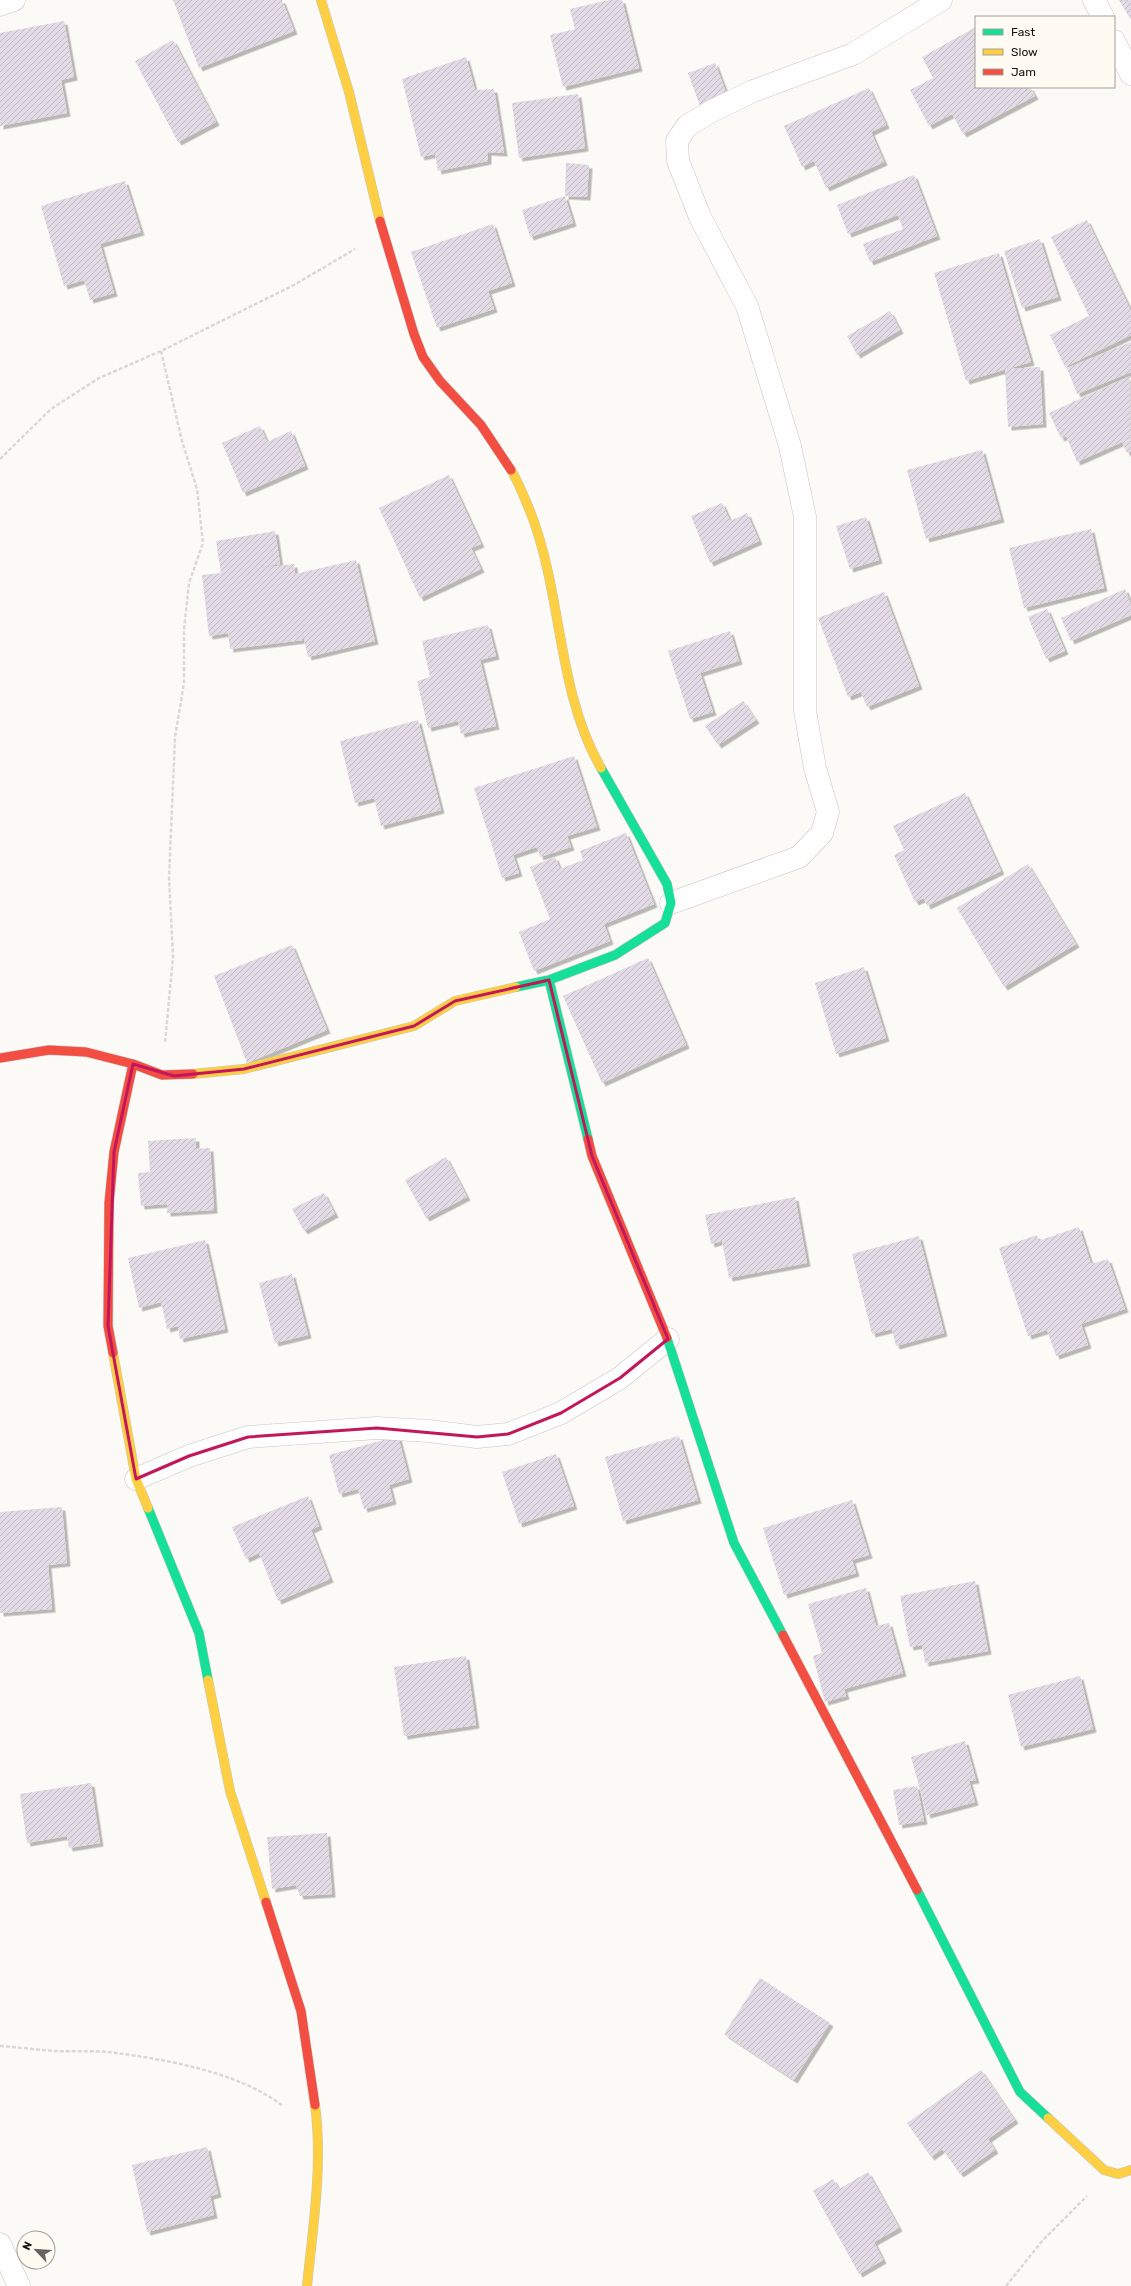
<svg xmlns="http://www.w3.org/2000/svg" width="1131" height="2286" font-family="Rubik,sans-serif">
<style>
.building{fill:url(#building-hatch);filter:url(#shadow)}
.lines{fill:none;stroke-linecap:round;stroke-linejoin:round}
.street-casing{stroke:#c8c5c0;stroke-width:23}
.fast-casing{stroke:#c8c5c0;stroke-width:10}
.slow-casing{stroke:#c8c5c0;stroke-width:10}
.jam-casing{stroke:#c8c5c0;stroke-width:10}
.path{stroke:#dad9d7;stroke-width:2.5;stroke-dasharray:4 2;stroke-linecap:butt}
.street{stroke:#fffefe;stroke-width:22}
.fast{stroke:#16e098;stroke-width:9}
.slow{stroke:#ffcf43;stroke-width:9}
.jam{stroke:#f24e42;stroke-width:9}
.marked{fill:none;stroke:#c2185b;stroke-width:3;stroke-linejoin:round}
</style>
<defs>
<pattern id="building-hatch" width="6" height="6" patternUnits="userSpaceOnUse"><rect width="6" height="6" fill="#e2dae4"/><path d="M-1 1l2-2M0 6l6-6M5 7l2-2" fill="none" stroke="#c1bac2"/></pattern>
<filter id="shadow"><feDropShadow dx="3.5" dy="3.5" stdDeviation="0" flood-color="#0004"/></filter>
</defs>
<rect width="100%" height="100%" fill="#fcfaf6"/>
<path class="building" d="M173,0H282L294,31L199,68Z
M609,0H622L639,68L563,87L550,35L575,29L570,9Z
M1119,0H1131V20Z
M64,21L74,77L61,80L67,113L0,126V33Z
M976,27V87H1030L1035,96L963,134L952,114L929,126L910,90L933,78L922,57Z
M173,40L216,122L178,142L135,61Z
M466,57L475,90L494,89L504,153L488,152V161L438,171L435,154L421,157L402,79Z
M715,63L730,103L703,114L688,73Z
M869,88L886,125L871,132L884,162L826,188L814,161L802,167L784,126Z
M578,94L585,148L519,158L512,103Z
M566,163L589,165L587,197L565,196Z
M914,175L937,236L870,262L863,244L903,229L898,215L848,234L837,205Z
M125,181L141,232L100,244L114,293L90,300L84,280L64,286L41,206Z
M565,196L573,223L530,237L522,210Z
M1087,220L1131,311V335L1065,367L1050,335L1089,316L1051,237Z
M493,224L512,283L488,291L494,309L437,328L411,252Z
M1040,239L1058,297L1022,308L1004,251Z
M999,253L1031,362L966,381L934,273Z
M890,311L900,330L857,355L847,336Z
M1131,342V372L1077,394L1067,368Z
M1040,367L1043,424L1008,427L1005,369Z
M1130,376L1131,451L1127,453L1122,442L1077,462L1066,436L1061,438L1049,413Z
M260,426L267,442L291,431L305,466L243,493L222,443Z
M982,450L1001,519L926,539L907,470Z
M449,475L481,544L471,548L481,569L420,598L379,508Z
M722,503L730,521L747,513L759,541L710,563L691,516Z
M866,517L879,560L850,569L836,526Z
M1091,529L1104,588L1024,608L1009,548Z
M275,531L280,564L243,570L294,564L295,574L356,560L375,641L308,657L302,630L303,640L230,649L228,633L209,636L202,575L221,573L216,541Z
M1125,589L1131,605V615L1071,641L1061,618Z
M884,592L919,686L867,707L861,692L848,697L818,618Z
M1047,609L1065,651L1046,659L1028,617Z
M488,625L496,656L480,660L496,726L461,734L458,721L428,728L417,681L430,677L422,641Z
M730,631L739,661L700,673L713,712L690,719L668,651Z
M743,701L756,720L718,745L705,726Z
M418,720L441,810L381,826L374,798L355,803L340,741Z
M574,756L597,827L567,836L571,847L540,857L537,847L513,855L519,873L502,878L474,788Z
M965,793L1001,871L927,906L924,898L915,902L894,855L904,850L893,826Z
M626,833L654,904L604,924L610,941L534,971L519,932L550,919L530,867L555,857L560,869L583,860L580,851Z
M1028,864L1076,944L1004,987L957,908Z
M292,945L327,1030L247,1063L214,976Z
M648,958L686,1045L602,1083L563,996Z
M864,967L886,1038L836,1054L815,983Z
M196,1138V1149L210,1148L214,1210L167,1213V1204L141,1206L138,1173L150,1172L148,1141Z
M446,1157L467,1197L426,1218L405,1180Z
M324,1193L335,1214L304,1231L292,1209Z
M795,1197L807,1263L729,1278L722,1241L711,1244L705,1215Z
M1079,1227L1091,1264L1108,1259L1125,1309L1081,1324L1088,1345L1056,1356L1047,1330L1028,1336L999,1248L1037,1235L1038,1241Z
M919,1236L944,1333L896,1346L892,1329L872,1334L852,1254Z
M205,1240L225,1329L180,1339L178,1326L167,1329L161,1302L139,1308L128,1258Z
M292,1274L308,1335L275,1343L259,1283Z
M398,1436L409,1479L389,1485L393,1501L364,1509L358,1489L339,1494L329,1455Z
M679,1436L698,1500L623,1521L605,1457Z
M556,1454L574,1506L519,1524L502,1472Z
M308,1496L319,1526L311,1530L330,1579L278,1601L259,1553L246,1559L232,1527Z
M852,1500L869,1555L852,1560L856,1573L784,1595L763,1528Z
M62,1507L67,1563L48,1565L52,1609L0,1613V1512Z
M975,1581L988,1651L925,1663L922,1645L910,1647L900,1596Z
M866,1588L876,1626L889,1623L903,1673L844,1689L846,1696L825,1702L813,1656L822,1653L808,1604Z
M466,1656L476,1725L404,1736L394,1667Z
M1080,1676L1093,1729L1021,1747L1008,1695Z
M965,1741L976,1780L969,1781L975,1802L927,1815L911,1757Z
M91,1783L100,1843L69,1848L67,1836L27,1843L20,1794Z
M917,1786L924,1821L899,1825L893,1790Z
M327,1833L332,1894L300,1896L296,1885L272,1889L267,1837Z
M760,1978L830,2023L794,2080L724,2034Z
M981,2070L1015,2120L988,2139L995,2150L960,2174L942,2149L931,2157L907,2123Z
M207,2147L218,2194L210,2196L214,2215L147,2232L132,2165Z
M868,2172L899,2228L874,2242L883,2260L859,2274L813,2191L833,2179L839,2189Z"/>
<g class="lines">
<defs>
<path id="street" d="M1094,0L1103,17
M0,5L14,0
M1114,41L1131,74
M671,903L799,857L822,833L828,812L815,768L805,711V517L790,446L747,306L700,217L678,161L677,141L687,126L712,111L753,91L853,54L941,0
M136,1479L189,1456L248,1437L377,1428L429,1431L477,1437L508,1434L561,1413L620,1378L668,1339
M0,2244L19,2286"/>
<path id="fast" d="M549,980L588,1139
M516,987L549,980L615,955L665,923L671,903L667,884L601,768
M667,1338L734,1543L783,1635
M148,1508L199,1633L208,1680
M917,1890L1020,2092L1048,2118"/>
<path id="slow" d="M321,0L349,92L380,221
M511,470C519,483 524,497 530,511C563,594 556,690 601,768
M193,1074L244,1069L414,1026L455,1001L516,987
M113,1353L136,1479L148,1508
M208,1680L230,1791L266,1902
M1048,2118L1104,2170L1118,2174L1131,2170
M307,2286C313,2227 323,2164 315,2105"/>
<path id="jam" d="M380,221L414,334L423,357L440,381L481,425L511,470
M0,1058L49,1050L86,1052L133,1064L162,1075L193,1074
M588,1139L592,1156L667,1338
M113,1353L108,1326L109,1203L114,1152L133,1064
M783,1635L917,1890
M266,1902L301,2011L315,2105"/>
</defs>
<use href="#street" class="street-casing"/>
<use href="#fast" class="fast-casing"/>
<use href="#slow" class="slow-casing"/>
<use href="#jam" class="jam-casing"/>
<path class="path" d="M161,351L182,441L197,489L203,543L189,583L184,630V683L175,737L169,878L173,957L165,1043
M0,459L51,409L99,378L161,351L294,285L355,249
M0,2046C18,2047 37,2050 55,2051C75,2052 96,2050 116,2053C170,2060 240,2073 283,2106
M1006,2286L1043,2240L1087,2196"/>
<use href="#street" class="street"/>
<use href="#fast" class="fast"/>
<use href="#slow" class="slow"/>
<use href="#jam" class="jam"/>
</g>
<path class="marked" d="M549,980L592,1156L668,1339L620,1378L561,1413L508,1434L477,1437L377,1428L248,1437L189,1456L136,1479L108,1326L114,1152L133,1064L174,1076L244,1069L414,1026L455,1001Z"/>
<rect x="975" y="16" width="140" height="72" fill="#fffbf3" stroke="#a29f97"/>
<rect x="983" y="29" width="20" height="6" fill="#16e098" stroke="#a29f97"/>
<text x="1011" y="36" font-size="12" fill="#17140e">Fast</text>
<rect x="983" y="49" width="20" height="6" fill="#ffcf43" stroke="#a29f97"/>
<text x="1011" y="56" font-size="12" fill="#17140e">Slow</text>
<rect x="983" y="69" width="20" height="6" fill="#f24e42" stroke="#a29f97"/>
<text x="1011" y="76" font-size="12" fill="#17140e">Jam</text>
<g transform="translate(36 2250) rotate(295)"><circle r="19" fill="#fffbf3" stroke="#a29f97"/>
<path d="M0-3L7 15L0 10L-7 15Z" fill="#67645f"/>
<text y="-6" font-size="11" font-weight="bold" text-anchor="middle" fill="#17140e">N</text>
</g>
</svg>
